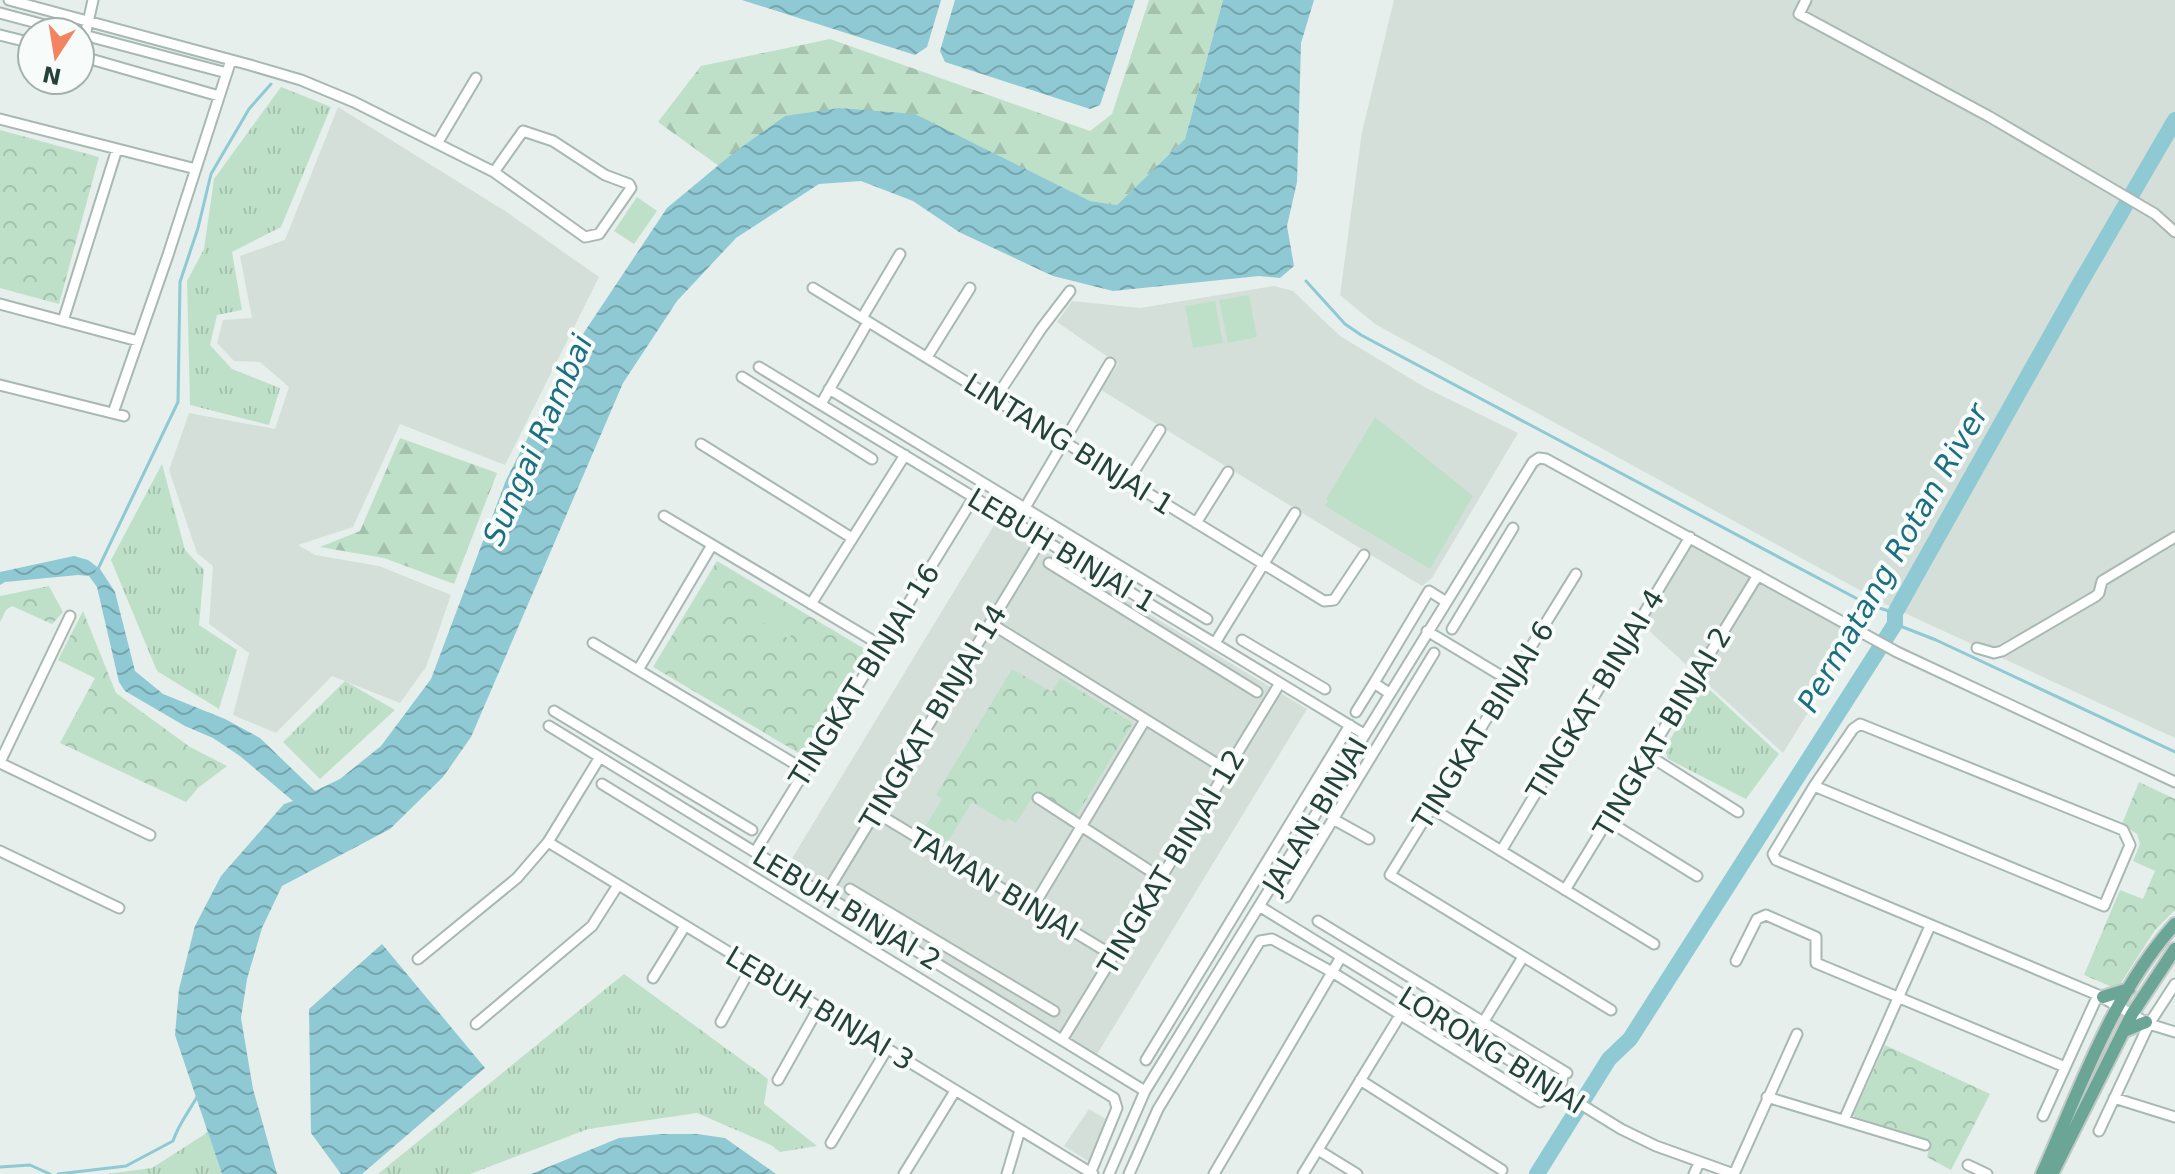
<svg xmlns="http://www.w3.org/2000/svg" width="2175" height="1174" font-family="'DejaVu Sans',sans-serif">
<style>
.built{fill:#d4dfda}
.grass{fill:url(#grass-tufts)}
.forest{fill:url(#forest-firs)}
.park{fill:url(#park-crowns)}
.pitch{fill:#bfe0c8}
.water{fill:url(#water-waves)}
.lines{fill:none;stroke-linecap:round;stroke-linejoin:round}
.stream{stroke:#8ec9d4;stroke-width:3}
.river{stroke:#8ec9d4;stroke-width:16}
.minor-casing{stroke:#a8b8b2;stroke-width:13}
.major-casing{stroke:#c2cac8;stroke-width:16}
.minor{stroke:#fff;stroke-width:9}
.major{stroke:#6aa596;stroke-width:12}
.labels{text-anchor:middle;stroke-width:8;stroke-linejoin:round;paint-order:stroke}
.street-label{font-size:28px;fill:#24423a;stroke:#f7fbf9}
.water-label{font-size:30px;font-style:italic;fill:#1c6f80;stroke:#f7fbf9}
</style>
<defs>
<pattern id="grass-tufts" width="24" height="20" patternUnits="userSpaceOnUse" patternTransform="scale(2)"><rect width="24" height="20" fill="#bfe0c8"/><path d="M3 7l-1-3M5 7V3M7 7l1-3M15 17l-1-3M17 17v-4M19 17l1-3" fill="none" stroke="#a4c1ad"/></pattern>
<pattern id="forest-firs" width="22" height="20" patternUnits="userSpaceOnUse" patternTransform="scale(2)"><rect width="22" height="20" fill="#bfe0c8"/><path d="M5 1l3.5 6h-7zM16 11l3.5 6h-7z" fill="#a4c1ad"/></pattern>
<pattern id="park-crowns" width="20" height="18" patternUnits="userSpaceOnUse" patternTransform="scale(2)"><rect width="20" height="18" fill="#bfe0c8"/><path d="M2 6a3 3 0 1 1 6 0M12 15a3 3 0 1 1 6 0" fill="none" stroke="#a4c1ad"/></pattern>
<pattern id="water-waves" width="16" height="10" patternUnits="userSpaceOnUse" patternTransform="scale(2)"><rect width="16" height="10" fill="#8ec9d4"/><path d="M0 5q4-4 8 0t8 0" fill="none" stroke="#74a5ad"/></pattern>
</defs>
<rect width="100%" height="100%" fill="#e6efeb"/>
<path class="built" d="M1394,0H2175V738L1885,604L1375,324L1340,295L1362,132Z
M338,107L505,211L599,277L505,465L400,424L353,527L298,545L315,555L379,566L451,595L426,667L400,703L332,676L276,733L233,715L249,653L209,624L213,566L197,553L169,470L189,413L275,429L289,387L260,362L234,361L217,343L223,320L252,318L240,256L285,240Z
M1274,286L1293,291L1340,336L1426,388L1518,433L1432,578L1422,586L1101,390L1118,364L1057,322L1072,301L1140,308Z
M996,522L1307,709L1096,1056L788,865Z
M1683,537L1856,635L1783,753L1634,617Z
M1089,1109L1109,1121L1091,1163L1064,1146Z"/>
<path class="grass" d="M281,87L331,107L281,227L232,252L242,310L217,315L210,345L232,369L280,388L269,425L190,405L187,281L204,249L214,179Z
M162,464L185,550L204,570L199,625L237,650L219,709L157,671L111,560Z
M345,681L395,710L320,779L283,742Z
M1709,689L1779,754L1746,799L1668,759L1665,748L1695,697Z
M624,974L768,1079L764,1104L817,1146L780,1152L771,1145L697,1113L588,1129L470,1174H378Z
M208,1132L222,1174H106L152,1168Z"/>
<path class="forest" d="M1149,0H1223L1185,139L1117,205L1090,201L785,116L719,166L658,122L701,66L830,39L1090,131L1112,114Z
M400,438L497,473L454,584L384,558L320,547L360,531Z"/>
<path class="park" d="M0,130L99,157L59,304L0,288Z
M717,561L868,651L802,755L653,667Z
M49,586L63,612L52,624L12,606L6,610L0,622V596Z
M83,611L116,693L190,747L227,766L198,788L186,802L60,743L95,678L58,660Z
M1012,669L1052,692L1060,678L1133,723L1076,816L1036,792L1016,823L1007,818L1005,822L972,802L947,843L924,829L942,799L936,795Z
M2139,782L2175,799V910L2155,930L2117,989L2084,975L2120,890L2143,899L2155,871L2133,861L2140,844L2137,834L2122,824Z
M1885,1045L1990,1094L1951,1170L1927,1157L1931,1141L1853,1116Z"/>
<path class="pitch" d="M637,197L657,211L634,244L614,231Z
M1249,295L1257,337L1228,343L1219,300Z
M1215,301L1223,343L1193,348L1185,306Z
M1375,417L1473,496L1430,569L1325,506L1328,501L1326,499Z
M768,603L799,622L789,639L758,620Z"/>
<path class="water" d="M742,0H941L927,47L915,55Z
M955,0H1135L1100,105L1090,109L945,62L940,51Z
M1223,0H1314L1301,43L1297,182L1287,226L1294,266L1280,278L1259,276L1113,291L1053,276L959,232L913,201L861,181L819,184L736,238L677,301L623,383L471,737L443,777L390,829L282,886L262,928L247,979L241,1018L253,1089L277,1174H222L175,1035L179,989L195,926L221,876L284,804L293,801L240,756L213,738L185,726L125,691L119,682L97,587L89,576L78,575L5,582L0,585V572L74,556L88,560L100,569L115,592L135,671L163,694L225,719L260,738L315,791L340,779L381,746L431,679L506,480L575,346L667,208L732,154L785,116L839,108L915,114L1090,201L1117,205L1185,139Z
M382,944L485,1068L362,1174H341L311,1133L309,1009Z
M661,1134H697L725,1138L776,1174H531L619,1138Z"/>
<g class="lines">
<path class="stream" d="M1306,281L1345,324L1361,335L1867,604L1895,613
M97,571L178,402L180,282L198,228L211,174L249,109L271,84
M1895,624L1936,640L2175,752
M0,1167L30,1165L50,1174
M58,1174L126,1166L173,1141C178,1125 188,1113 197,1097"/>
<path class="river" d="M1537,1174L1609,1059L1630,1039L1895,624V613L2079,285L2175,120"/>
<defs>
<path id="minor" d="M9,0L250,65L301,80L354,102L494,172L585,237L599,234L631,188L629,184L605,175L553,141L523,131L494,172
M1806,0L1799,14L1990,117L2155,214L2175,232
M0,13L71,32
M80,34L227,73
M0,35L32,43
M85,36L93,0
M80,56L219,96
M0,119L196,169
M438,142L476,78
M813,288L1324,601L1334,600L1364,555
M0,304L138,341
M862,318L900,254
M63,321L117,149
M927,357L970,288
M759,367L1364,734
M742,377L872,459
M0,385L124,416
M829,389L1207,619
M995,399L1041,329L1070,291
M821,404L868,322
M113,413L168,255L231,60
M701,444L852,538
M1128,481L1160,430
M664,516L882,646
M1016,523L1110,363
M1196,523L1228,472
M1049,563L1257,692
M1576,574L1390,875L1611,1010
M811,604L905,455
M990,623L1227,770
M1452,629L1513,528
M1427,631L1510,681
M1242,640L1325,689
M593,643L805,770
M1215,643L1295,513
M1977,648L1994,653L2002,651L2096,596L2099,593L2102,581L2175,537
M638,670L712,545
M1374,683L1429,591L1445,601
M554,711L752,830
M1356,712L1374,683L1389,693
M549,726L1145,1091
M1648,755L1738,812
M0,762L70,616
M0,763L150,835
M602,784L1114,1098L1117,1108L1090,1174
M1814,786L2104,906L2130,845L2123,830L1860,724L1853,729L1814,786L1773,854L1776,860L2098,995L2149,1024L2175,1032
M1038,798L1161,878
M1431,808L1654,944
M875,812L1114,956
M1333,819L1369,839
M1608,821L1697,876
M548,842L1093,1174
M0,851L119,908
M1501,851L1690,537
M755,852L974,497
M850,889L1054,1011
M1565,890L1758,575
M825,895L1042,538
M1286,897L1434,653
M1259,906L1621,1129L1656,1146L1734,1174
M1033,907L1145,720
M1318,921L1567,1073
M418,959L517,878L548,842L600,757
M1736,961L1757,919L1766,915L1816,937V963L2065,1067
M653,978L685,926
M721,1022L752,966
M476,1024L592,926L618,885
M1473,1039L1523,957
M1062,1040L1280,683
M1146,1060L1350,725
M778,1080L819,1007
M1360,1080L1502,1170
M1767,1097L1925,1145
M2114,1098L2175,1117
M2043,1116L2098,995
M1844,1120L1930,926
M2099,1131L2149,1024L2175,984
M831,1143L887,1049
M1318,1150L1357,1174
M1968,1165L1987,1174
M904,1174L955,1091
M1007,1174L1020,1130
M1109,1174L1145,1091L1533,462L1539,458L1546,459L1897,652L2175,782
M1129,1174L1158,1109L1260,941L1272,939L1332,972L1540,1102L1559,1092L1564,1072
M1214,1174L1341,957
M1303,1174L1410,999
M1694,1174L1699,1163
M1734,1174L1797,1034"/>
<path id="major" d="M2103,997L2129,989
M2124,1031L2146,1022
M2042,1174C2080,1089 2112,994 2175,924
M2052,1174L2132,1014L2175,949"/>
</defs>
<use href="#minor" class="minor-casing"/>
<use href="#major" class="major-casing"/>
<use href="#minor" class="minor"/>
<use href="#major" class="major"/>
</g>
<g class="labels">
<g class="street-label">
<text transform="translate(1069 444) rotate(32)" y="10">LINTANG BINJAI 1</text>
<text transform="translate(1062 550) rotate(31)" y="10">LEBUH BINJAI 1</text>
<text transform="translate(864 675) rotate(-58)" y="10">TINGKAT BINJAI 16</text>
<text transform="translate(1595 694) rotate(-59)" y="10">TINGKAT BINJAI 4</text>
<text transform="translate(933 717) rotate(-59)" y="10">TINGKAT BINJAI 14</text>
<text transform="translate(1483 725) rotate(-58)" y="10">TINGKAT BINJAI 6</text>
<text transform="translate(1662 732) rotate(-59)" y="10">TINGKAT BINJAI 2</text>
<text transform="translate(1315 815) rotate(-59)" y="10">JALAN BINJAI</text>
<text transform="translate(1171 862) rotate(-59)" y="10">TINGKAT BINJAI 12</text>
<text transform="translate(994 884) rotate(31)" y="10">TAMAN BINJAI</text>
<text transform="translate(847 908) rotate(31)" y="10">LEBUH BINJAI 2</text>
<text transform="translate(820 1008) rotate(31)" y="10">LEBUH BINJAI 3</text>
<text transform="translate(1492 1050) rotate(32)" y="10">LORONG BINJAI</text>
</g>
<g class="water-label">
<text transform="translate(538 440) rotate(-66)" y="10">Sungai Rambai</text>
<text transform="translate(1893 558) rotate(-60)" y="10">Permatang Rotan River</text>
</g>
</g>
<g transform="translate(56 56) rotate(192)"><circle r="38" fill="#f7fbf9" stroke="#a3b1ad" stroke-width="2"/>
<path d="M0-6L14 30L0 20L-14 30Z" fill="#f4845f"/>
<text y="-12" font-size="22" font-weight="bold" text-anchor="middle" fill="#24423a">N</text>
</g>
</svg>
